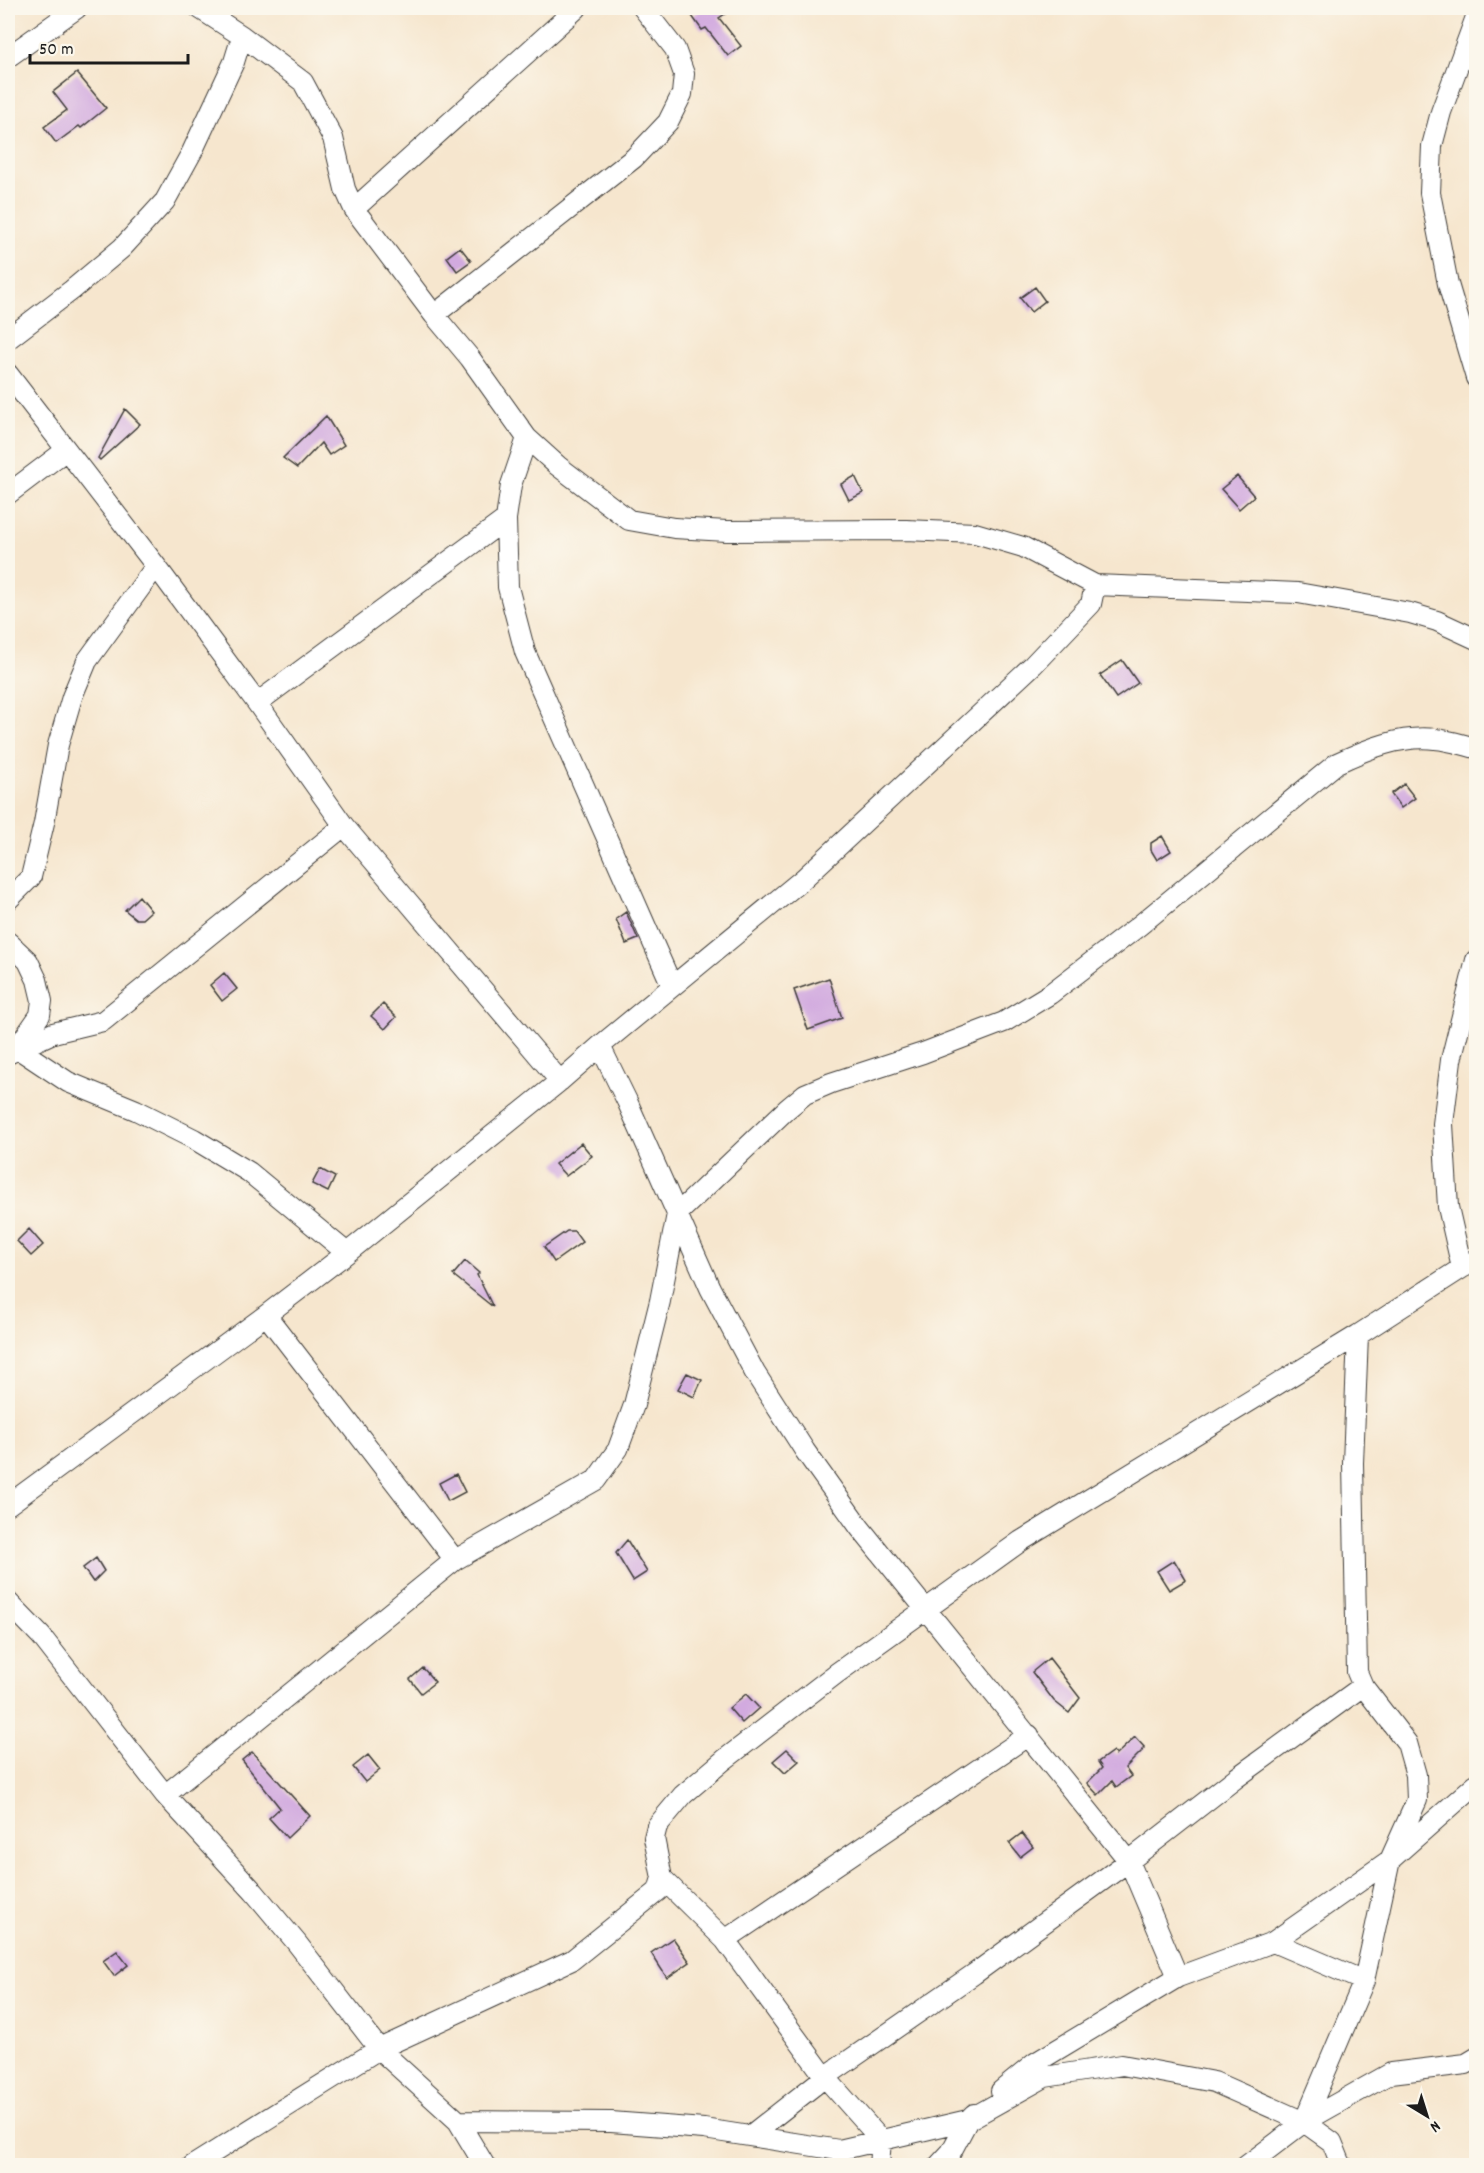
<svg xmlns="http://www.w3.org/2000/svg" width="1484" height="2173" font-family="Dekko,sans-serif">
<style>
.building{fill:#d2aadf}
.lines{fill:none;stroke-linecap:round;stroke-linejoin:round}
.minor-casing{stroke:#3d3a37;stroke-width:22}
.minor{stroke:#fff;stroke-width:20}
</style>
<rect width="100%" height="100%" fill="#fbf7ec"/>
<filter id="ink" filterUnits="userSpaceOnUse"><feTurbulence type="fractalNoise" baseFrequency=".0167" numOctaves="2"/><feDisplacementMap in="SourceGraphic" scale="12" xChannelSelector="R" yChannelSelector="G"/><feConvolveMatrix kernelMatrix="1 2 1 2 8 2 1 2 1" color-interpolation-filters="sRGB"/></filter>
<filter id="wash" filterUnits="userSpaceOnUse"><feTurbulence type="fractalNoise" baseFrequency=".008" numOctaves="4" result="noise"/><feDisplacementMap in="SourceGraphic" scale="24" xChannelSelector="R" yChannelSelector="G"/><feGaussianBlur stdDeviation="1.35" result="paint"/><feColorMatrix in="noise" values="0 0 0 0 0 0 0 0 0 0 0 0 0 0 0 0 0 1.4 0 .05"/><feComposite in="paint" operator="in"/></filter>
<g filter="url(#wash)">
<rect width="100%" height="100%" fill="#f6e6ce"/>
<g id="blocks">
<path class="building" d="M704,8H734L719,18L741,46L728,56L706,28L702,30L692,16Z
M77,73L106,108L81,128L79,126L56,143L44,127L67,110L53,92Z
M460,247L471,261L457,271L447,257Z
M1035,287L1045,301L1031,312L1020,298Z
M125,409L140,424L100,460L98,458Z
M326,416L344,445L329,455L321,443L297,468L283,458Z
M855,476L863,493L849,500L841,484Z
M1237,476L1254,496L1239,509L1221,489Z
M1122,660L1138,683L1116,698L1100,675Z
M1404,784L1415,798L1401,808L1391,794Z
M1162,836L1171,851L1157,860L1151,850V843Z
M139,896L151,911L142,919H136L125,910Z
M626,912L638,939L626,944L616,919Z
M224,973L237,989L222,1001L210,985Z
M829,978L842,1018L808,1030L794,990Z
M383,1004L396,1017L385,1029L371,1016Z
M581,1143L592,1156L566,1176L555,1164Z
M320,1169L335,1177L328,1192L312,1184Z
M29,1229L43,1245L31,1256L17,1241Z
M567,1231H574L582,1242L554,1262L544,1247Z
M465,1261L479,1273L477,1275L493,1307L453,1275Z
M687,1373L702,1380L694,1397L678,1389Z
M456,1474L465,1492L448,1501L439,1483Z
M627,1540L647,1572L633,1581L616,1553Z
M96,1558L104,1571L93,1582L83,1568Z
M1174,1560L1186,1580L1169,1590L1157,1571Z
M1049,1658L1080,1698L1069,1713L1054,1701L1032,1672Z
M423,1668L435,1682L421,1693L410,1679Z
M746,1694L759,1708L742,1723L729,1708Z
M1135,1737L1145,1748L1125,1768L1131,1776L1116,1787L1112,1781L1098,1795L1087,1783L1102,1768L1098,1762L1113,1751L1116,1755Z
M787,1749L799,1761L785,1773L773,1761Z
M252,1752L310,1816L287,1838L269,1818L280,1808L242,1760Z
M368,1755L380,1770L365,1782L353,1767Z
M1022,1833L1033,1847L1020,1857L1009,1843Z
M673,1938L690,1962L667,1978L651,1953Z
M117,1951L128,1965L114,1976L103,1961Z"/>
</g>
</g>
<g filter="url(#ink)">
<use href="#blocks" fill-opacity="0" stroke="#3d3a37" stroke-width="1.5"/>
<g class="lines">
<defs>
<path id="minor" d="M199,8L242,36L303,82L333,138L345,189L354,209L434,315L470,358L527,438L558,466L629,520L674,528L727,531L906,530L975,533L1023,547L1095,585L1298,593L1410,613L1437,621L1476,639
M1476,17L1441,112L1432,146L1430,193L1448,284L1476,378
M8,57L77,8
M354,209L577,8
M434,315L634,158L668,122L682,94L684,74L675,49L643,8
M8,339L72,290L122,248L165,201L192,152L234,62L242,36
M8,374L156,566L257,703L344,826L560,1081
M527,438L511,485L506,519L508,587L525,652L672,986
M8,494L65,451
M257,703L506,519
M8,900L31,877L44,823L58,745L72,697L87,661L156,566
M8,942L28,961L37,980L42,1001L40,1015L17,1048
M600,1046L627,1101L710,1288L755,1373L805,1451L860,1528L1129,1861L1178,1977
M17,1048L68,1082L136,1110L194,1139L249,1172L347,1253
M8,1054L53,1033L103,1021L344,826
M1462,1268L1448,1207L1443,1124L1451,1060L1476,960
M266,1315L455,1560
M8,1505L266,1315L347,1253L560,1081L600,1046L803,879L1033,665L1091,604L1095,585
M8,1602L41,1636L165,1795L254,1892L296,1942L379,2049L458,2121L485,2166
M165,1795L455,1560L596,1480L618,1449L634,1405L660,1301L677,1214L787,1109L805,1094L831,1083L923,1053L1004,1022L1050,994L1140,925L1337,763C1367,749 1401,735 1435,739C1449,740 1463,745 1476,748
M662,1878L725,1940L825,2077L881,2140L879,2166
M725,1940L1029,1735
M1273,1942L1364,1981
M1001,2091L1035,2063L1178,1977L1273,1942L1390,1860L1476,1784
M458,2121L611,2122L704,2129L839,2150L968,2120L1045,2077L1122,2065L1214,2082L1304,2122
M751,2135L825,2077L974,1974L1129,1861L1236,1778L1363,1686
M192,2166L379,2049L572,1960L658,1891L662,1878L654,1838L657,1826L683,1795L724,1760L837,1673L1021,1541L1358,1335L1462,1268L1476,1261
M938,2166L951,2152L968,2120L974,2114
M1246,2166L1304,2122L1391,2073L1466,2064L1476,2058
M1343,2166L1340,2162L1332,2142L1304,2122L1364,1981L1390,1860L1417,1800L1416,1775L1407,1743L1363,1686L1357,1672L1353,1463L1358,1335"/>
</defs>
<use href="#minor" class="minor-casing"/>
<use href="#minor" class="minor"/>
</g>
</g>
<rect width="1484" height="2173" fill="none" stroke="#fbf7ec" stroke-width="30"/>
<g transform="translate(1427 2116) rotate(142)" stroke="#fbf7ec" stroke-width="4.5" paint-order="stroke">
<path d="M0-4.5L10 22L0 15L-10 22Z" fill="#1c1c1c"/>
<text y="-9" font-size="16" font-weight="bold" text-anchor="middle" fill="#1c1c1c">N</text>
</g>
<path d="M30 54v9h158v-9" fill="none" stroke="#1c1c1c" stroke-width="3"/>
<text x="39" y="54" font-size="18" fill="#1c1c1c" stroke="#fbf7ec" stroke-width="4.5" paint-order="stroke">50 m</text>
</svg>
